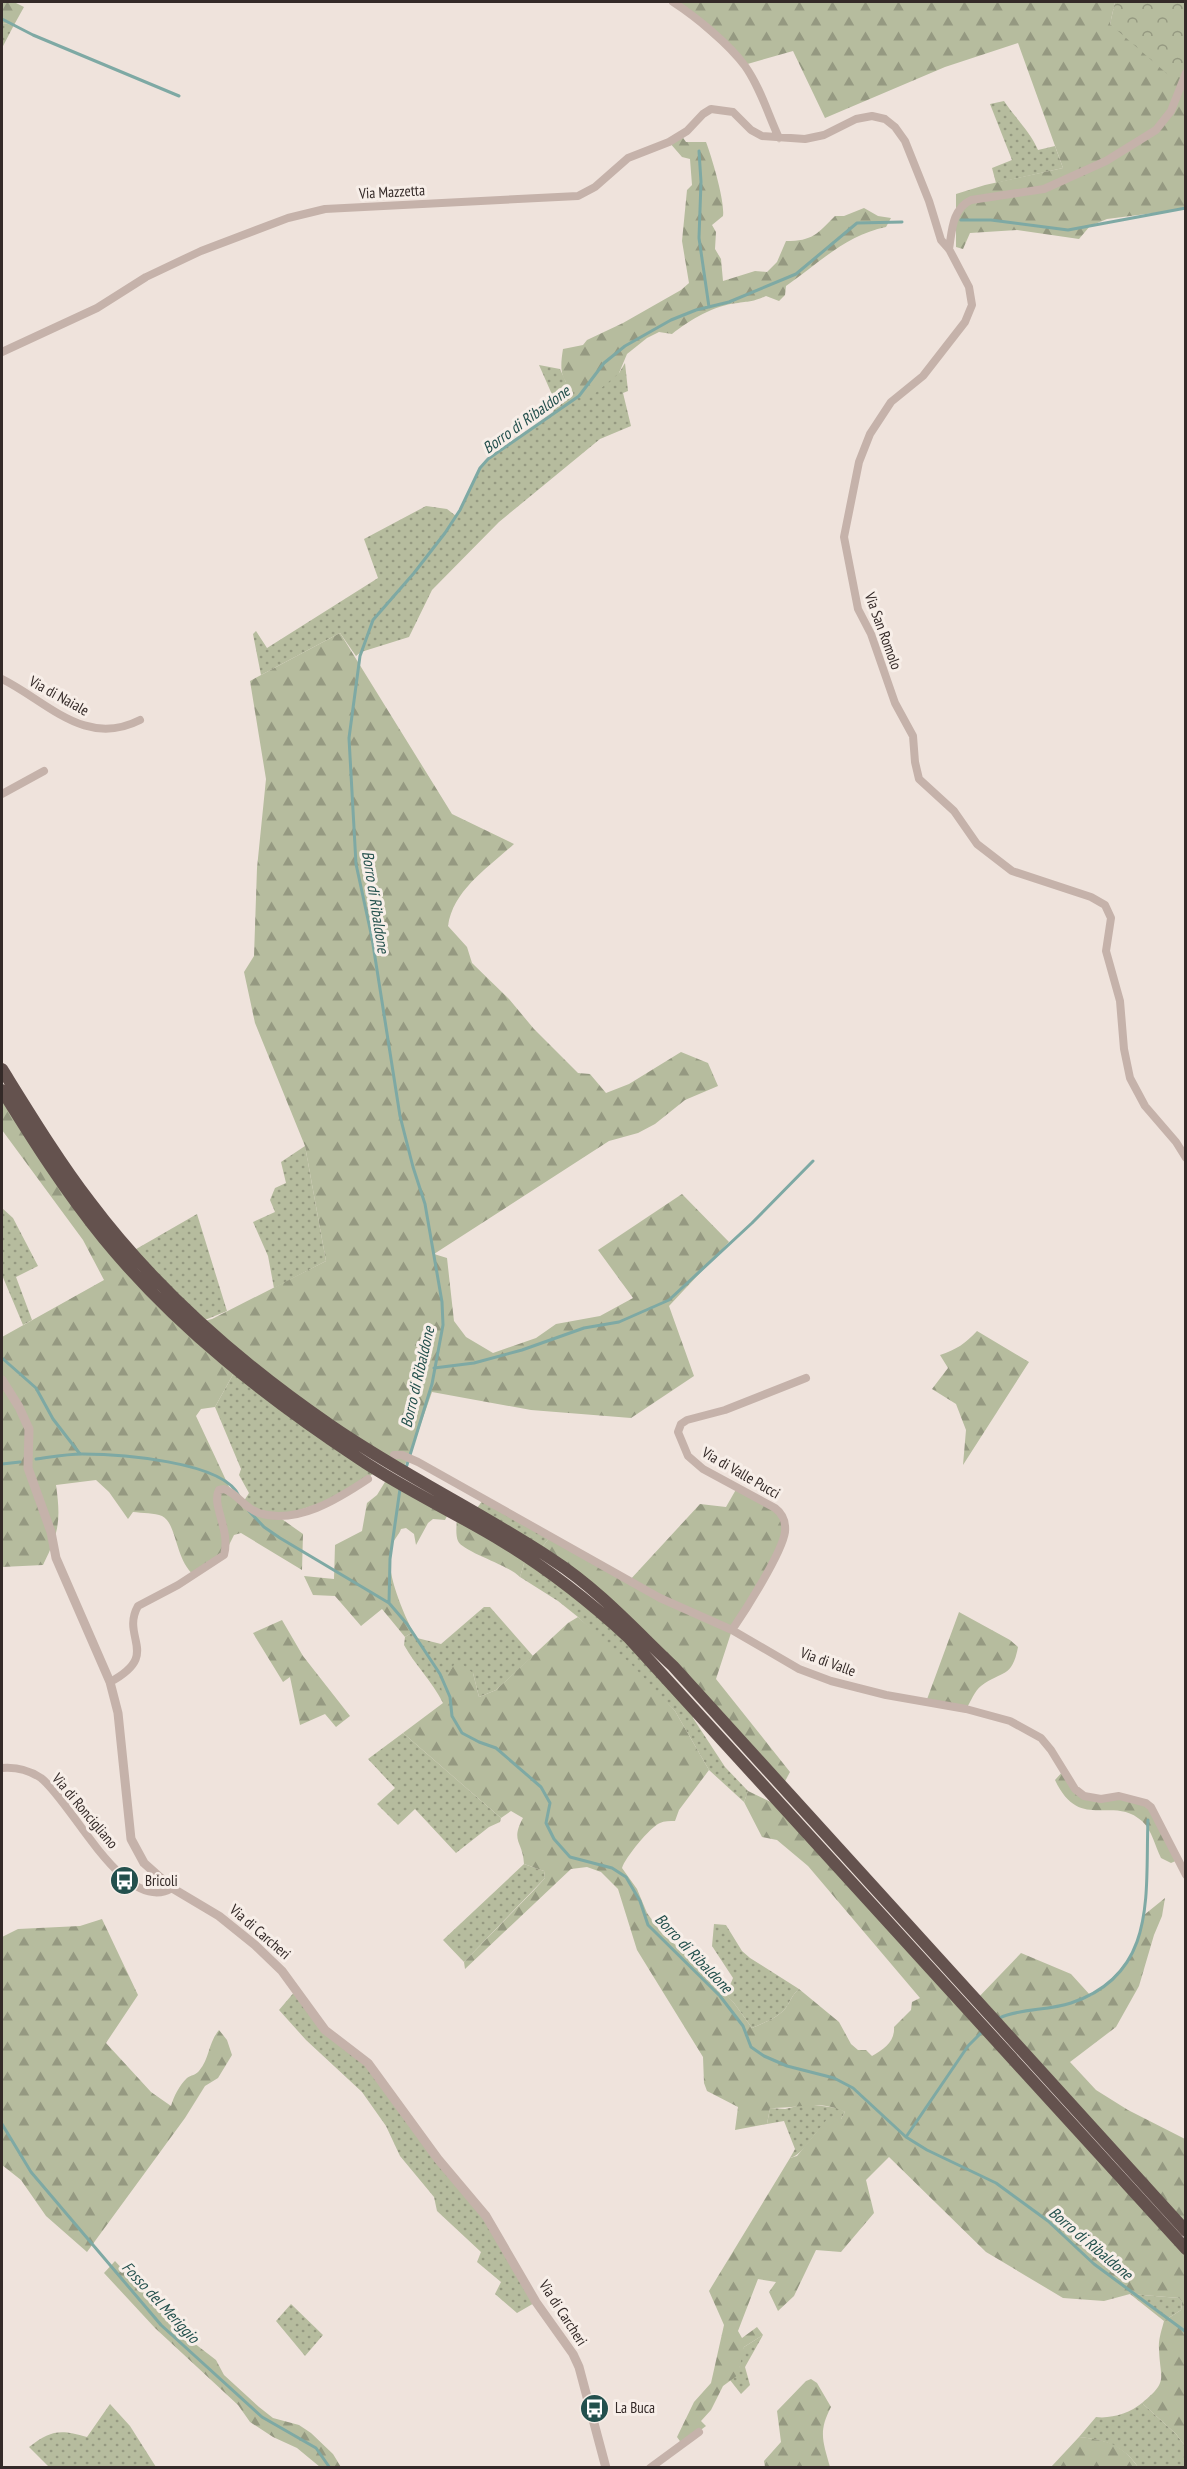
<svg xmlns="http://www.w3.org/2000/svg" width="1187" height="2469" font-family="'PT Sans Narrow',sans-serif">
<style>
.grass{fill:url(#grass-dots)}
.forest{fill:url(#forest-firs)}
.park{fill:url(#park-crowns)}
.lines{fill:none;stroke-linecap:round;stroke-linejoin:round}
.stream{stroke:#7ea9a4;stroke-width:3}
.minor{stroke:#c5b2aa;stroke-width:8}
.tertiary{stroke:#c5b2aa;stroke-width:9}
.trunk{stroke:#64524e;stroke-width:12}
.labels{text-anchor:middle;stroke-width:6;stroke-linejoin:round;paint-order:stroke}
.street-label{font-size:15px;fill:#342a28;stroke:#f7eee8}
.poi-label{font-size:15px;fill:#342a28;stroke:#f7eee8;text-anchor:start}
.water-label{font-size:16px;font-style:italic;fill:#23504d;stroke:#f7eee8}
</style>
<defs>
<pattern id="grass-dots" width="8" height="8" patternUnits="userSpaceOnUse" patternTransform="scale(1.5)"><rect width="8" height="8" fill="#b6bc9e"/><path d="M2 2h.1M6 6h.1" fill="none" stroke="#959981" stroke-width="1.8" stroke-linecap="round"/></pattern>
<pattern id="forest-firs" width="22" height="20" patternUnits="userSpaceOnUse" patternTransform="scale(1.5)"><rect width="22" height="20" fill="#b6bc9e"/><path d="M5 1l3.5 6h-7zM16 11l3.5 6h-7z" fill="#959981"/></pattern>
<pattern id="park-crowns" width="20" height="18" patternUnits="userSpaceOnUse" patternTransform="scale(1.5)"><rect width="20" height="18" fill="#b6bc9e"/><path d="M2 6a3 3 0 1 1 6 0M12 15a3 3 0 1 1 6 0" fill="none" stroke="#959981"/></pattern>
</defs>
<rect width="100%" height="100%" fill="#efe3dc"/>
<path class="grass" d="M2,23L14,25L2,48Z
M1004,101C1015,118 1030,131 1038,150L1055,146L1063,168L996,183L992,168L1012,160L990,104Z
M625,363L628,391L623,393L631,426L600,439L499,522L432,590L409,637L361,652L356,656L340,633L261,675L253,634L256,631L267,648L378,578L364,539L426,506L447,509L456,516L480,468L488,459L553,414L554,399L539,365L560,369L566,382L619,373Z
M305,1146L326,1261L274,1288L268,1256L253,1222L275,1212L270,1200L275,1188L286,1183L281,1162Z
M2,1208L13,1218L38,1266L16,1277L32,1320L23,1325L2,1275Z
M197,1214L227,1311L200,1322L131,1252Z
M236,1369L378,1470L345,1495L279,1517L242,1504L249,1493L239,1475L241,1469L215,1407Z
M483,1500L550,1537L539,1551L474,1512Z
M526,1557L586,1599L694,1708L693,1718L725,1767L748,1791L744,1802L709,1770L675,1711L578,1617L558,1601L520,1577Z
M484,1607H490L533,1656L496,1690L479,1697L473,1673L443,1703C432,1681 415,1665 404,1645L405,1637L413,1632L417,1638L441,1644Z
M403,1733L501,1818L500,1822L489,1827L456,1853L415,1809L398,1825L377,1804L395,1788L368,1759Z
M524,1864L544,1871L545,1878L464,1962L443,1940Z
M714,1924L726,1925L742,1951L750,1958L799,1989C791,1995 790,2004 784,2010C775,2019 763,2023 752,2028L734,2003L726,1995L733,1978L712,1946Z
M296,1990L325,2030L368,2063L486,2216L536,2302L517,2313L495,2294L501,2282L477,2262L481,2252L437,2211L434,2197L400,2156L386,2126L362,2092L306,2040L279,2010Z
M806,2104L838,2108L845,2112L841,2119C817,2117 810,2152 790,2158L795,2149L784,2121L767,2124L770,2108L785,2109Z
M1130,2294L1179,2298L1182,2302L1181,2310L1164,2321Z
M291,2304L323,2335L305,2356L276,2321Z
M763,2335L745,2367L750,2385L741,2394L730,2380C743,2373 738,2359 744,2347Z
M1142,2403L1176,2434L1185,2446V2467H1138C1123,2445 1105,2440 1079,2437L1096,2417C1111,2419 1130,2413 1142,2403Z
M110,2404L130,2426L156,2467H49L29,2447C51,2430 60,2429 87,2437Z"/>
<path class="forest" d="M2,2H14L24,7L14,25L2,23Z
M673,2H1115L1110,24L1185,73V209L1107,219L1090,226L1079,239L1017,230L970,233L963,249L956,247V194L985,185L1063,168L1018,43L945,67L825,118L793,51L744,65Z
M681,135L686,142H706C712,158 725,201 723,216L712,225L716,232L715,249L721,259L723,281L755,271L767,272L777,262L786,241C813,241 817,234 835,216H844L864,208L878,216L891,218L886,227C846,235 819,263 786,286L785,295L779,301L766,296C752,302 752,301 738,303C714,305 690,320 672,334L659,332L647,338L627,354L619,373L585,402C564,380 558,380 563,349L583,345L587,340L623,323L681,290L689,283L682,241L687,190L692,185L690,159L682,157L669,142Z
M340,633L452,814L514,844C489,867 453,890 448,926L467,947L472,963L509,999L534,1029L578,1073L590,1074L606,1093L629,1084L681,1052L708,1063L718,1086L685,1100L655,1124L638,1133L609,1141L434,1254L447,1258L454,1321L466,1337L493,1353L536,1338L556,1324L600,1316L633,1298L598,1250L682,1194L729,1242L669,1306L694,1376L631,1418L531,1410L432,1392L411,1452L402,1471L332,1427L200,1322L212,1319L326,1261L305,1146L255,1023L244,972L254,956L257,868L266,779L250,681Z
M2,1090L105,1240L236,1369L215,1407L201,1409L196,1416L231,1491L242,1504L279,1517L303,1534L302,1570L241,1533L234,1535L224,1555L194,1575C175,1560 177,1523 162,1516C155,1513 142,1513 133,1512L128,1519L109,1492L96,1480L56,1485C61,1520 59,1533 43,1565L2,1567V1337L104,1280L83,1240L2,1130Z
M977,1331L1029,1362L963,1465L966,1430L956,1404L932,1389L948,1368L940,1355C956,1350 966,1343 977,1331Z
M388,1477L449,1512L445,1520L433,1519L428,1523L416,1545L414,1534L406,1528L401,1529C399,1535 394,1539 392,1545C383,1568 403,1612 413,1632L405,1637L382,1609L361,1626L335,1596L313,1595L304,1576L334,1579L335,1545L362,1531L367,1503L377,1495Z
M738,1486L782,1513V1543L732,1630L716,1679L790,1772L782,1787L673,1666L539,1551L550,1537L629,1581L700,1504L726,1507Z
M457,1516L526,1557L520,1577C507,1564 463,1552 458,1541C455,1534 457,1523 457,1516Z
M959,1612L1010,1640L1018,1647C1012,1679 1002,1670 981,1686C975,1690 970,1703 966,1709L926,1702Z
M578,1617L632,1665L675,1711L709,1770L679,1810L675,1821C670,1821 664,1821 660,1823C650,1827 625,1858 622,1868L637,1889L647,1913L663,1935L695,1960L712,1979L734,2003L752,2028C763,2023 775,2019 784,2010C790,2004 791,1995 799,1989L839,2022L851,2044L858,2050H866L872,2056C884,2049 895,2042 894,2027L911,2010L912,2002L920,1998L808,1866L777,1840L762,1837L744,1802L748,1791L787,1810L1185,2249V2446L1176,2434L1142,2403C1169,2381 1160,2380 1159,2349C1158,2340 1162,2329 1164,2321L1181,2310L1182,2302L1179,2298L1130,2294L1104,2301L1063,2298L986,2252L889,2157L866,2180L874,2213L841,2252L816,2250L794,2296L778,2311L769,2292L776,2282L758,2279L738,2331L742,2338L757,2327L763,2335L744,2347L738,2375L723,2386L711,2410L701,2421L706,2426L682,2444L677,2437L694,2402L711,2383L724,2325L709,2291L790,2158L797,2156L827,2119H841L845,2112C820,2099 796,2109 770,2108L767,2124L735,2130L738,2107L707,2091L704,2083L703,2057L637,1950L618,1889L601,1872L587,1867L571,1869L465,1969L464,1962L536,1888L545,1878L544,1871L524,1864C523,1841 510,1842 523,1818L511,1811L501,1818L403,1733L443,1703L441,1685L457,1660L473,1673L479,1697L496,1690L568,1623Z
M282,1620L303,1656L350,1716L336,1727L325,1714L300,1725L290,1677L283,1682L253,1633Z
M1064,1770L1084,1796H1119L1146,1803L1178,1860L1171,1863L1161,1858C1155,1846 1152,1830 1142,1821C1112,1794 1080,1833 1055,1780Z
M1165,1898L1162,1916L1154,1935L1139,1986L1116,2027L1070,2062L1096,2090L1128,2110L1185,2139V2231L975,2001L1021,1953L1071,1974L1091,1996C1119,1974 1140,1952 1144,1915Z
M102,1919L138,1995L106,2043L151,2092L171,2106C174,2096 179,2086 187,2078C191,2075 196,2075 199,2071C210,2058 208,2043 219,2030L227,2040L232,2055L218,2078L205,2086L185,2118L87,2252L46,2216L21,2180L2,2165V1937L18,1929L80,1926Z
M115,2261L181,2333L216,2360L224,2375L259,2407L273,2418L299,2425L311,2433L333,2454L341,2467H320L297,2448L273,2437L250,2422L238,2405L155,2328L104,2273Z
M811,2379L817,2383L831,2407C818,2432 823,2441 830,2467H765L764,2461L781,2442L777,2411L806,2381Z
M1079,2437C1107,2440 1122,2444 1138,2467H1051Z"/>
<path class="park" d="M1115,2H1185V76L1172,78L1110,24Z"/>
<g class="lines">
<path class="stream" d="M2,19L33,35L179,96
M699,151L701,182L699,238L709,307
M961,220H991L1068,230L1186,208
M2,1358L36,1388L53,1419L80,1454
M434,1368L474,1363L522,1350L584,1328L619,1322L669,1300L752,1223L813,1161
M36,1459C51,1457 67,1454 82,1454C117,1454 224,1461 239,1496
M2,1464L20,1462
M406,1468L432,1384L443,1325L442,1302L425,1204L413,1167L400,1116L372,938L356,864L349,738L360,656L373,620L414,573L445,533L460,510L480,468L488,459L579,396L604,363L625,346L671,320L696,310L729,302L796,274L857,223L902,222
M249,1511L264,1527L280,1538L389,1603L407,1624L440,1674L450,1697L452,1716L462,1733L479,1742L496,1748L541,1787L550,1803L546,1823L554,1839L570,1857L612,1868L626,1877L640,1901L648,1925L720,1996L743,2026L751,2047L764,2056L787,2066L834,2078L853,2088L906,2137L927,2150L996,2183L1048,2221L1094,2264L1186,2332
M389,1603L390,1559L400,1489
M999,2018C1021,2008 1047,2011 1071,2003C1158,1974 1145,1894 1148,1820
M2,2124L31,2172L161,2325L262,2417L316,2448L330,2468
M906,2137L968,2046L982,2032"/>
<path class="minor" d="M673,2C696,17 729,44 745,66C760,87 768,114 779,138
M949,249C952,231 952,209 971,200L1044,189L1106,161L1156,130L1171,111L1186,73
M2,352L97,308L146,277L201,251L288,218L325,209L578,196L595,187L628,158L669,142L687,131L703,114L711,109L733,112L751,130L762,136L805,139L824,135L856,119L872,116L885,119L895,127L905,141L929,201L941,240L949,249L969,287L972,305L965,322L923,376L891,402L870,434L859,462L844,537L858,609L871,634L895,703L913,736L915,762L919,779L954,811L977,844L1012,871L1091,897L1105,905L1111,918L1106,951L1120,1001L1124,1049L1130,1078L1145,1106L1176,1142L1186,1158
M2,679C48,702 85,748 140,720
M2,794L44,771
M394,1455H402L418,1462L660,1598L732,1630L799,1669L831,1681L886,1695L966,1709L1010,1721L1041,1738L1051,1750L1075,1789L1084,1796L1101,1799L1119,1796L1146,1803L1151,1807L1186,1875
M732,1630C745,1611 782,1553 785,1532C786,1521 783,1514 775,1508L703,1469L688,1456L678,1432L681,1424L687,1420L725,1410L806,1378
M110,1682C162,1654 120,1638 138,1606L178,1585L224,1555C231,1530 211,1505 219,1490L224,1489C238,1494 244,1508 259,1513C297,1525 338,1499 368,1479
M2,1768C15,1767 29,1770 41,1778C72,1802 125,1916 172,1888
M650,2468L699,2432"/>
<path class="tertiary" d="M2,1380L19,1407L29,1429L28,1468L51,1532L56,1558L110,1682L118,1713L131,1839L144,1863L172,1888L219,1916L255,1945L282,1971L325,2030L368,2063L438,2159L486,2216L536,2302L573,2354L579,2367L606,2468"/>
<path class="trunk" d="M2,1069C30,1114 58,1160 90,1202C156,1290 240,1363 330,1425C402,1475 481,1512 553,1560C598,1589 635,1630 673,1666L1186,2231
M2,1090C34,1142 66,1192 104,1239C176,1327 267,1398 361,1460C406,1490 456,1513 502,1541C548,1569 589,1601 628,1637L1186,2249"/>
</g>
<defs>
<symbol id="bus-disc" viewBox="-11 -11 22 22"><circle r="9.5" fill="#23504d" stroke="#f7eee8"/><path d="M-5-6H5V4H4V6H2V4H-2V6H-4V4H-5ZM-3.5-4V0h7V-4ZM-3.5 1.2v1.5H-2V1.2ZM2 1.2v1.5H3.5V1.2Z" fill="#fff"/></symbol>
</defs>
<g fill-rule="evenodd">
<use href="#bus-disc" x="108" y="1864" width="33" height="33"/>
<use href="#bus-disc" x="578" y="2392" width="33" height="33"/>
</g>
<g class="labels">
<g class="street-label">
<text transform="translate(392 192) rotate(-3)" y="5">Via Mazzetta</text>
<text transform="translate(883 631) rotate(70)" y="5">Via San Romolo</text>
<text transform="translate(59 696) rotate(29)" y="5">Via di Naiale</text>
<text transform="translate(741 1473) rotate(30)" y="5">Via di Valle Pucci</text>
<text transform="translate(828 1662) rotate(20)" y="5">Via di Valle</text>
<text transform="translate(85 1811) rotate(50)" y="5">Via di Roncigliano</text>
<text transform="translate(260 1932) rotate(41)" y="5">Via di Carcheri</text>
<text transform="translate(563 2313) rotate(57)" y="5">Via di Carcheri</text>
</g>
<g class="poi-label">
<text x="145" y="1886">Bricoli</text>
<text x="615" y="2413">La Buca</text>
</g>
<g class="water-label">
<text transform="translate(526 419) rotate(-36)" y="6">Borro di Ribaldone</text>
<text transform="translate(376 902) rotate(81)" y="6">Borro di Ribaldone</text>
<text transform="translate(417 1377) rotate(-77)" y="6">Borro di Ribaldone</text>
<text transform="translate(694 1953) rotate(46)" y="6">Borro di Ribaldone</text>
<text transform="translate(1091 2243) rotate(40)" y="6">Borro di Ribaldone</text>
<text transform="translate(161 2302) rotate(47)" y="6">Fosso del Meriggio</text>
</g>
</g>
<rect width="1187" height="2469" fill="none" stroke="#342a28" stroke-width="6"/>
</svg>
